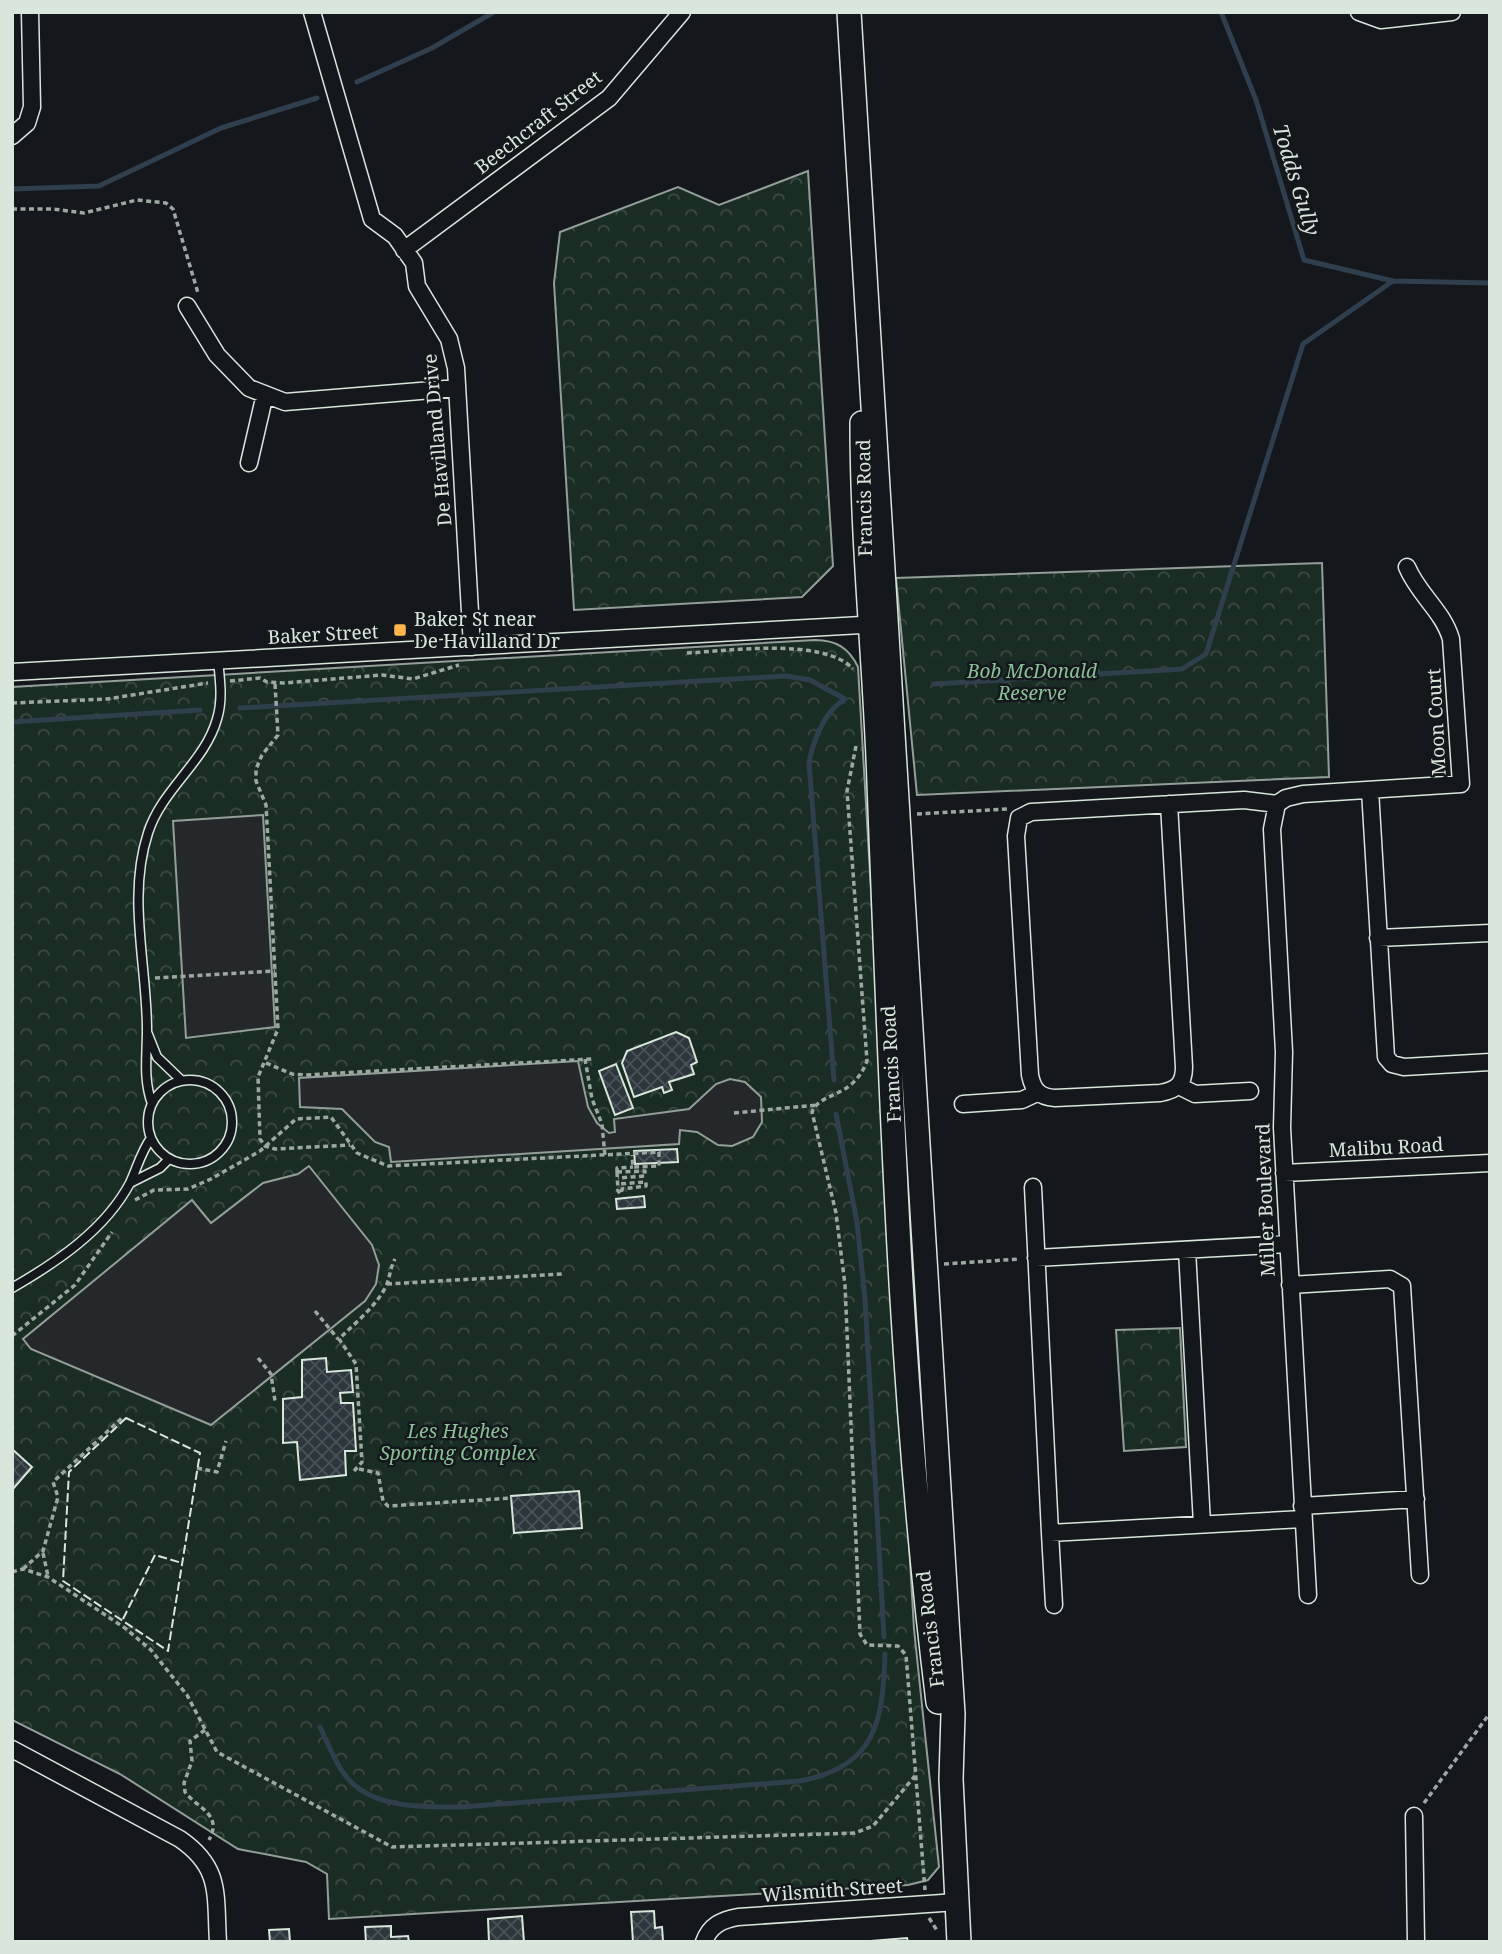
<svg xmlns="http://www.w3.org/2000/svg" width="1502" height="1954" font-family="'Noto Serif',serif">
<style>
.park{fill:url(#park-crowns);stroke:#939e99;stroke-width:2}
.parking{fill:#24282b;stroke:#939e99;stroke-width:2}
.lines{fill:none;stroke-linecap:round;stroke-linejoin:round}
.stream{stroke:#2f3f4d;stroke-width:5}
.building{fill:url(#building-cross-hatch);stroke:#d8e6dc;stroke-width:2}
.lane-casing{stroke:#d8e6dc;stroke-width:11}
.street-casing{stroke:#d8e6dc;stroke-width:19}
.secondary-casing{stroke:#d8e6dc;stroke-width:26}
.path{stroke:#9da8a2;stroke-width:3.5;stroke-dasharray:5 3.5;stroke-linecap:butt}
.lane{stroke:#14181c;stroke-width:8}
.street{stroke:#14181c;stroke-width:16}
.secondary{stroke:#14181c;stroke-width:23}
.fence{stroke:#d8e6dc;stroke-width:2;stroke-dasharray:9 3.5;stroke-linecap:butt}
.poi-dot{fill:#ffb74d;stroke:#14181c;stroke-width:2.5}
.labels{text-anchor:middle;stroke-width:5;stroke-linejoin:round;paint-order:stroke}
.street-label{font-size:19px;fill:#d8e6dc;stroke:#14181c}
.poi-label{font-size:19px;fill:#d8e6dc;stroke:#14181c;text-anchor:start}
.park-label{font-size:19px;font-style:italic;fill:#8ac095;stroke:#14181c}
.water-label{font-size:21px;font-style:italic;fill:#d8e6dc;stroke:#14181c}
</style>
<defs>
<pattern id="park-crowns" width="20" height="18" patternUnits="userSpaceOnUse" patternTransform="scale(1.75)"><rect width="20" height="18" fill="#1a2d24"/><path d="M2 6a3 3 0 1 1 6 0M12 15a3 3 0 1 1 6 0" fill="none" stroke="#3b4b43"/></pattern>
<pattern id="building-cross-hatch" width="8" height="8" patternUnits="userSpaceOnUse" patternTransform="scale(1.75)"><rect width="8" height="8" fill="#2c363c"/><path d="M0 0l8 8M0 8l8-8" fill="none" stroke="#4a5358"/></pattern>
</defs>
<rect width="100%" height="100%" fill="#14181c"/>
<path class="park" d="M808,171L833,566L802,597L574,610L554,283L560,232L678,187L719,205Z
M1322,563L1329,777L917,795L896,578Z
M815,640C836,640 849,648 858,667L914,1629L939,1867L928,1880L908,1885L329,1919L327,1874L306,1862L238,1849L120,1774L12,1720V687Z
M1180,1328L1186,1447L1124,1451L1116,1330Z"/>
<path class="parking" d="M263,815L275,1027L186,1038L173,821Z
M578,1061L588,1107L597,1123L609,1133L615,1132L614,1119L689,1109L716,1084L730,1079L745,1082L761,1097L762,1122L753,1137L732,1146L718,1145L697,1132L680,1130L679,1144L391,1162L389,1147L375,1142L342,1109L300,1107L299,1078Z
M309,1166L372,1245L379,1265L376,1284L365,1301L211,1425L31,1349L23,1339L192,1200L211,1223L263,1183L298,1174Z"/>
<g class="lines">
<path class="stream" d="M1221,12L1256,100L1304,260L1393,281L1490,283
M357,82L432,48L494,12
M12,189L99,186L221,128L317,98
M934,684L1182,669L1206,654L1303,344L1393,281
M240,708L786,676L810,680L845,699C824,712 814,739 809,762L834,1080
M12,722L200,710
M836,1114L857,1222L865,1299L884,1637
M320,1727C328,1743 334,1761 345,1775C370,1809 423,1807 461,1807L800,1781C876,1767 883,1721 885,1654"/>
</g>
<path class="building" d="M676,1032L689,1038L697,1062L691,1065L694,1074L669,1082L672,1090L664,1093L662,1087L634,1097L622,1063L627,1051Z
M616,1064L633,1108L615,1115L599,1071Z
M677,1149L678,1162L635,1164L634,1151Z
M644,1196L645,1207L617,1209L616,1199Z
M326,1358L327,1372L351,1370L353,1392L340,1393L341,1403H353L356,1451H345L346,1475L300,1480L297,1442L283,1443V1399L302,1397V1360Z
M12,1449L32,1467L12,1490Z
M579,1491L582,1528L514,1533L511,1496Z
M654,1911L655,1928L662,1927L663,1941L633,1942L631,1912Z
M522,1916L524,1942H489L488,1919Z
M391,1926V1937L408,1936L409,1942H366L365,1927Z
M289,1929L290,1942H270L269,1930Z
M907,1938L908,1942H858Z"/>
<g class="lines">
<defs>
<path id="lane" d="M147,1032L157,1057L181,1080
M148 1122a42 42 0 1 1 84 0a42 42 0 1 1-84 0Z
M152,1104C143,1078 147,1057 147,1030C147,965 127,897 148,833C162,789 205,762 217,719C223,700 220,680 218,660
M130,1183L160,1168L169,1159
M12,1288C57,1262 105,1230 130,1183C137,1168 141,1152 151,1138"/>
<path id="street" d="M312,12L372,219L395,236L414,263L417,286L449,339L456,368L472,647
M1359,12L1381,20L1452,12
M12,136L27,123L32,107L30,12
M404,250L609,98L682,12
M187,306L217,355L249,388L285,402L457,388
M249,463L265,394
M12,672L880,624
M1370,790L1386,1057L1392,1064L1404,1067L1490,1062
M1169,804L1184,1067C1184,1084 1177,1090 1160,1093L1055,1098C1039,1097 1033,1090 1030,1075L1016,836L1019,818L1031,812L1244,800L1277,804
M1277,804L1272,829L1284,1052L1282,1128L1308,1595
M1277,804L1286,798L1303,794L1461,784L1451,639C1443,611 1418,594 1407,567
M1378,938L1490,933
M1179,1086L1195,1094L1250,1091
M963,1104L1022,1100L1037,1093
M1284,1173L1490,1163
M1033,1187L1050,1533L1303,1519
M1187,1250L1202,1524
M1036,1258L1288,1244
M1290,1285L1390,1279L1402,1286L1420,1575
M1302,1506L1416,1499
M1050,1533L1054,1605
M12,1749L180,1839C222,1868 215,1895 218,1942
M1414,1816L1416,1942
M704,1942C710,1925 722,1920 738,1917L957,1902"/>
<path id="secondary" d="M849,12L948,1636L953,1714L951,1779L959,1942
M862,423C862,544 875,663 879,783C891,1089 900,1398 938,1702"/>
</defs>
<use href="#lane" class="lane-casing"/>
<use href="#street" class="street-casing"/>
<use href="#secondary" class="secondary-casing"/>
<path class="path" d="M12,209H53L84,213L137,200L166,203L173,209L198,293
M687,653C728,651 824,637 853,669
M230,681L260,678L267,682L284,683L382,675L413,679L459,665
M275,684L278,735L262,755L256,769V781L266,805L278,1029L258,1077L260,1139L265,1146L275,1149L350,1145
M12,703L107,699L208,683
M856,746L847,791L867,1061C852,1100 822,1090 812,1112L836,1213L845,1285L860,1634L867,1645L898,1646L906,1655L925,1890
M917,814L1007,809
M155,978L275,971
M585,1059L592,1099L602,1124L605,1156
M266,1063L292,1074L305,1075L592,1059
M734,1113L817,1105
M617,1172L618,1191L621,1194L622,1189L646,1186V1182L618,1184
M617,1172L645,1171V1176L618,1178
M617,1172V1168L633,1167
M135,1200L154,1190L188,1189L211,1179L260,1151L296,1119L331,1117L357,1153L388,1166L659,1152V1166L633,1167L632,1155
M944,1264L1020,1259
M387,1284L562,1274
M315,1311L338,1339
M12,1336L75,1285L112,1232
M258,1358L271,1374L275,1401
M197,1468L217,1472L226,1441
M359,1469L378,1473L383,1501L388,1506L512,1498
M354,1471L362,1462L356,1364L339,1339C354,1324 373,1309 384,1290C390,1281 389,1270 395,1259
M43,1553L48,1576
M23,1569L43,1551L58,1497L53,1482L123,1417
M12,1572L23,1569L48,1577L125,1628L151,1650L187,1695L217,1752L392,1847L855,1833L873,1826L915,1776
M205,1730L190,1741L192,1761L184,1783L185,1792C198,1809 223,1814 209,1840
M1424,1803L1490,1713
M929,1918L938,1932"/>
<use href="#lane" class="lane"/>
<use href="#street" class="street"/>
<use href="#secondary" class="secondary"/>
<path class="fence" d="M126,1418L200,1453L168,1651L63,1581L69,1472Z
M123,1619L155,1555L182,1563"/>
</g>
<rect class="poi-dot" x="393" y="623" width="14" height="14" rx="3.5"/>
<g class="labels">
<g class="street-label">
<text transform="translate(538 122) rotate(-38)" y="7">Beechcraft Street</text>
<text transform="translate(437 440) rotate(-95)" y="7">De Havilland Drive</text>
<text transform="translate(864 498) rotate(-91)" y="7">Francis Road</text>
<text transform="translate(323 634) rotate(-3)" y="7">Baker Street</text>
<text transform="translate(1436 722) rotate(-93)" y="7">Moon Court</text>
<text transform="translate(891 1064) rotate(-93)" y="7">Francis Road</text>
<text transform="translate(1386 1147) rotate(-3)" y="7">Malibu Road</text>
<text transform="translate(1265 1200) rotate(-92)" y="7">Miller Boulevard</text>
<text transform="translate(930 1629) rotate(-97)" y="7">Francis Road</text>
<text transform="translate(832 1890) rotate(-4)" y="7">Wilsmith Street</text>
</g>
<g class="poi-label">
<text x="414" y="626">Baker St near<tspan x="414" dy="22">De Havilland Dr</tspan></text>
</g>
<g class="park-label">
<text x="1032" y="678">Bob McDonald<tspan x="1032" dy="22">Reserve</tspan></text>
<text x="458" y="1438">Les Hughes<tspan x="458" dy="22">Sporting Complex</tspan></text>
</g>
<g class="water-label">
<text transform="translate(1296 180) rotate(73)" y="7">Todds Gully</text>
</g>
</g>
<rect width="1502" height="1954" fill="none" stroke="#d8e6dc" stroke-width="28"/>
</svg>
